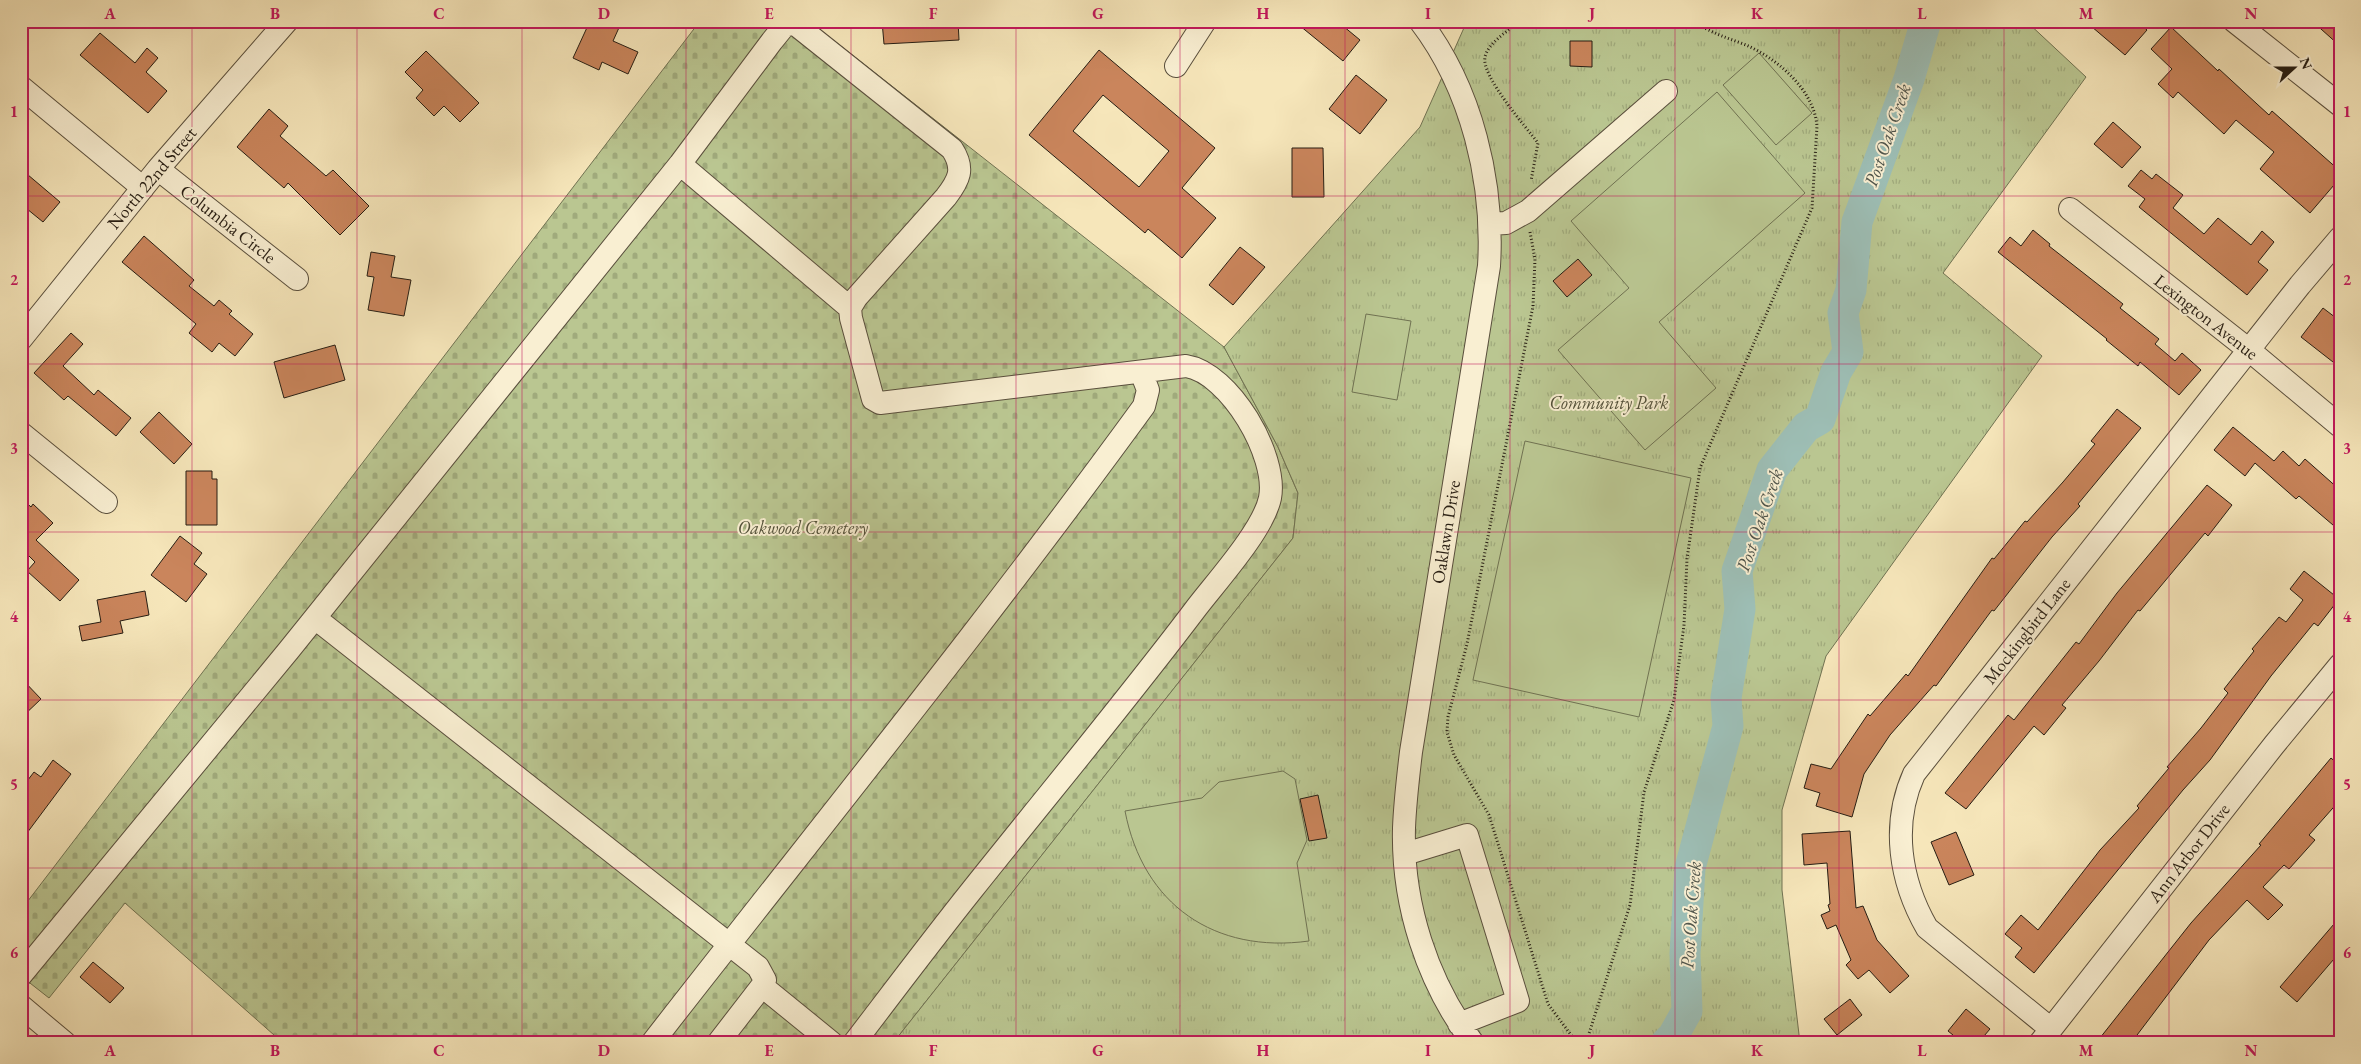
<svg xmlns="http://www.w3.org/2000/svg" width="2361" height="1064" font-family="'EB Garamond',serif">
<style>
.cemetery{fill:url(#cemetery-stones);stroke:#707252}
.park{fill:url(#park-tufts);stroke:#707252}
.pitch{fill:#bac691;stroke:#707252}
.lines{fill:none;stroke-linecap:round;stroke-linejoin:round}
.river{stroke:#9dbeb5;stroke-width:31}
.building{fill:#ca855c;stroke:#261d13;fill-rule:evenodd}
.minor-casing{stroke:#5a4f3d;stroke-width:24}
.path{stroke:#261d13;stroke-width:3;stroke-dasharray:1 2.5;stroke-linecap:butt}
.minor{stroke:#f9efd2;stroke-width:22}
.grid{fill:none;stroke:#c2185b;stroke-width:1;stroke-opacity:0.55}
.labels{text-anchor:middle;stroke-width:4;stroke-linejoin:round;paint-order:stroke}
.street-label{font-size:18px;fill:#261d13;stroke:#f9efd2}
.park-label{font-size:18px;font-style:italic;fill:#525039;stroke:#f9efd2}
.water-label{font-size:19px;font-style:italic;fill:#50554c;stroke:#f9efd2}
.neatline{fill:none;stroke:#c2185b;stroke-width:2}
.grid-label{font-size:16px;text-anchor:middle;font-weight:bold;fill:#c2185b}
</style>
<defs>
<pattern id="cemetery-stones" width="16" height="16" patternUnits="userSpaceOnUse" patternTransform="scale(1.25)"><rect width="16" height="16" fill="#bac691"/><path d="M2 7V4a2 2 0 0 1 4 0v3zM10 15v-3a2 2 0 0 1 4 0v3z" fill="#a0aa7c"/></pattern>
<pattern id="park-tufts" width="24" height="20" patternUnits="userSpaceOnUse" patternTransform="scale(1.25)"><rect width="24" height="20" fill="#bac691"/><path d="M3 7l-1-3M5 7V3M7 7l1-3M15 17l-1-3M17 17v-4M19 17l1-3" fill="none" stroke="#a0aa7c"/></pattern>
</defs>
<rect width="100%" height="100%" fill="#f6e6ba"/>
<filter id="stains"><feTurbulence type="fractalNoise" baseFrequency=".004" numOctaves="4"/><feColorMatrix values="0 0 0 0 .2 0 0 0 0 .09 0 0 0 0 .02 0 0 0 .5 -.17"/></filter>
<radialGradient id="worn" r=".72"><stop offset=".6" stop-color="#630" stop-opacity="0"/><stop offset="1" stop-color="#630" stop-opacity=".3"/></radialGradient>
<path class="cemetery" d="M700,21H809L1224,347L1278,447L1298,493L1293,538L893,1043H283L125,903L49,998L21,976V910Z"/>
<path class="park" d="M1467,21H2026L2086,77L1943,273L2042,356L1826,656L1782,810V890L1800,1043H893L1293,538L1298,493L1278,447L1224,347L1420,127Z"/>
<path class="pitch" d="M1759,53L1812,113L1776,145L1723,85Z
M1717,92L1805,193L1659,322L1716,388L1645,450L1558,350L1629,288L1571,221Z
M1366,314L1411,321L1397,400L1352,392Z
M1525,441L1691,478L1639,717L1473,680Z
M1283,771L1295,779L1307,840L1297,863L1309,941C1215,954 1143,905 1125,811L1202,798L1219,782Z"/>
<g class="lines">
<path class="river" d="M1666,1043L1673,1036L1687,1011L1685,954L1690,868L1728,726L1726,698L1740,609L1737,571L1772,470L1806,427L1820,419L1836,372L1848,352L1843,313L1851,290L1857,222L1909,79L1926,21"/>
</g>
<path class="building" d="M590,21H622L613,41L638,52L628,74L602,62L599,70L573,58Z
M882,21H958L959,40L884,44Z
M1294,21H1337L1360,40L1343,61Z
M2085,21H2137L2147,30L2125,55Z
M2312,21H2340V46Z
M2171,27L2218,71L2219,69L2269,115L2272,111L2340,171V178L2310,213L2260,169L2274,152L2236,120L2224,134L2178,92L2173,98L2158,84L2172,69L2151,49Z
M100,33L135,63L147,48L158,58L146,72L167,91L148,113L80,55Z
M1570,41H1592V67L1570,66Z
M1099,50L1215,148L1182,188L1216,218L1182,258L1148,229L1145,233L1029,135ZM1103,95L1169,151L1139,187L1073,131Z
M426,51L479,103L460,122L444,106L434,116L416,98L423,90L405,72Z
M1356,75L1387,100L1360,134L1329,109Z
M269,109L288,126L280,136L326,176L333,170L369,206L340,235L288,183L284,188L237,147Z
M2113,122L2141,147L2122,168L2094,144Z
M1292,148H1323L1324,197H1292Z
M21,169L60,202L43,222L21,204Z
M2141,170L2152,179L2156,174L2183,195L2173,208L2204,234L2218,218L2251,245L2262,231L2274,242L2258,262L2268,270L2247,295L2139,207L2145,199L2128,186Z
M2033,230L2050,244L2049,246L2123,304L2120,308L2159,339L2155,344L2175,361L2182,353L2201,370L2179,395L2140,362L2138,366L2106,340L2107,339L1998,252L2010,237L2021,246Z
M144,236L194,280L189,286L214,306L219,300L232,311L229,314L253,334L235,356L219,343L212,352L189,333L196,324L122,262Z
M1240,247L1265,267L1233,305L1209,285Z
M371,252L395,256L391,277L411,280L404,316L368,310L374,277L367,276Z
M1578,259L1592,275L1567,297L1553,281Z
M2323,308L2340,321V354L2333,362L2301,337Z
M71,333L83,344L63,366L94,395L98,390L131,418L116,436L68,396L64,400L34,373Z
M335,345L345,380L284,398L274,362Z
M2117,409L2141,428L2078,504L2080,506L2052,537L1994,611L1992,610L1936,686L1934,685L1890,735L1864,774L1852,817L1816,806L1820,793L1804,788L1811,764L1831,769L1868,714L1870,716L1906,674L1908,676L1992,558L1994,559L2025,521L2027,522L2063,482L2095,444L2091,441Z
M159,412L192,444L174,464L140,432Z
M2233,427L2274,461L2283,451L2299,466L2305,459L2340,490V531L2299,496L2296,499L2255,463L2245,476L2214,450Z
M186,471H212V479H217V525H186Z
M2207,485L2232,505L2208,536L2205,533L2140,611L2138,610L2099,661L2062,705L2066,708L2044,735L2034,726L1966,809L1945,793L2008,715L2014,720L2076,642L2079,644L2117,593Z
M21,498L31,507L33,504L53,523L36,540L79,580L60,601L27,571L35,562L25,552L21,556Z
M180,536L202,553L194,564L207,574L186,602L151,575Z
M2304,571L2339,599L2318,626L2314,623L2271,676L2210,760L2183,790L2034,973L2015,957L2022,948L2005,934L2021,915L2038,930L2100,850L2139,808L2137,806L2169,768L2167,767L2201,728L2228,693L2224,689L2254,651L2252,649L2279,617L2286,622L2303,600L2290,589Z
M145,591L149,615L120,621L123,633L82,641L79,626L101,622L97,600Z
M21,678L41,699L21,718Z
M2331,758L2340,766V800L2309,835L2315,840L2289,869L2284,865L2263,887L2283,905L2268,920L2247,900L2209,940L2131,1043H2096L2191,923L2261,845L2259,844Z
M53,760L71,774L21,841V789L34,772L41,777Z
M1318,795L1327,838L1309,841L1300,799Z
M1850,831L1856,908L1863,906L1877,940L1909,976L1890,993L1869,970L1858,979L1846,965L1851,960L1836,925L1827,929L1821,915L1830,911L1828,905L1830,904L1827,863L1804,865L1802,834Z
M1956,832L1974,875L1949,885L1931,842Z
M2340,917V952L2297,1002L2280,987Z
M93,962L124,988L110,1003L80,977Z
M1850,999L1862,1015L1837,1035L1824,1019Z
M1966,1009L1990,1029L1978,1043H1946L1953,1035L1948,1031Z"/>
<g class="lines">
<defs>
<path id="minor" d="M1420,21C1472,89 1494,182 1489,266L1411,752C1408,777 1405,802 1404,828C1402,904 1427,982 1473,1043
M2234,21L2340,105
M1176,66L1205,21
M21,87L143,188
M680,164L850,308
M158,169L297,279
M2070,209L2249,350L2340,426
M1490,224L1506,223L1528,211L1666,91
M21,339L158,169L287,21
M21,433L106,502
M315,618L758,967L765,980L762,986L718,1043
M1405,854L1467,835L1518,1001L1459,1024
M21,975L289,650L680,164L772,41L785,25L795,24L952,149C965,169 959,180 946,197L856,298L850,308L851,318L873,399L880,403L1186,366C1230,373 1278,456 1270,498C1263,531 1215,583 1194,611C1122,706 1046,797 972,890C932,940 893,992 854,1043
M762,986L832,1043
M21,1006L65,1043
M2051,1029L1927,928C1900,881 1891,825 1914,774L2300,285L2340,238
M652,1043C817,831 986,623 1144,406L1148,390L1141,372
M2040,1043L2274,745L2340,665"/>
</defs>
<use href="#minor" class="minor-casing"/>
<path class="path" d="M1520,21C1509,30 1488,43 1485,57C1481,76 1526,127 1538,143L1531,181
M1530,232L1535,259L1533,306L1467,644L1448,717L1447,732L1454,755L1489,815L1548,1004L1577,1043
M1586,1043L1630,905L1644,792L1674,700L1684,625L1687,559L1700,468L1812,208L1817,126C1814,90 1778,59 1746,45C1728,38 1710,33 1694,21"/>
<use href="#minor" class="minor"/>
</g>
<path class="grid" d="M192,21V1043M357,21V1043M522,21V1043M686,21V1043M851,21V1043M1016,21V1043M1180,21V1043M1345,21V1043M1510,21V1043M1675,21V1043M1839,21V1043M2004,21V1043M2169,21V1043M21,196H2340M21,364H2340M21,532H2340M21,700H2340M21,868H2340"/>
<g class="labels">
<g class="street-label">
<text transform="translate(152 178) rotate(-50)" y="6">North 22nd Street</text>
<text transform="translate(228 224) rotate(38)" y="6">Columbia Circle</text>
<text transform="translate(2206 317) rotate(38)" y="6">Lexington Avenue</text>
<text transform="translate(1446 532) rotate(-81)" y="6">Oaklawn Drive</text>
<text transform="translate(2027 631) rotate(-52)" y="6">Mockingbird Lane</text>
<text transform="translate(2189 853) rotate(-52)" y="6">Ann Arbor Drive</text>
</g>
<g class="park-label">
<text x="1609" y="409">Community Park</text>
<text x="803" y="534">Oakwood Cemetery</text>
</g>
<g class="water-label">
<text transform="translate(1887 135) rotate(-71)" y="7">Post Oak Creek</text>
<text transform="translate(1759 520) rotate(-71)" y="7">Post Oak Creek</text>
<text transform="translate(1690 915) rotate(-86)" y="7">Post Oak Creek</text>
</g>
</g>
<rect width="2361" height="1064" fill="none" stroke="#f6e6ba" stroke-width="55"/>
<g transform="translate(2294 68) rotate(69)" stroke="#f9efd2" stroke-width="4" paint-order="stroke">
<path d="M0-4L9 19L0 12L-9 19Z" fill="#261d13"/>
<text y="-8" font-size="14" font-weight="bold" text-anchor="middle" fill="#261d13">N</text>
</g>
<rect x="28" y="28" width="2306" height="1008" class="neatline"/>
<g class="grid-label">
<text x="110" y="19">A</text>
<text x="275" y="19">B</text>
<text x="439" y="19">C</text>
<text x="604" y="19">D</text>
<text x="769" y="19">E</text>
<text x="933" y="19">F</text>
<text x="1098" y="19">G</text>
<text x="1263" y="19">H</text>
<text x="1428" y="19">I</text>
<text x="1592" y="19">J</text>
<text x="1757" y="19">K</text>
<text x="1922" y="19">L</text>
<text x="2086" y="19">M</text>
<text x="2251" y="19">N</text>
<text x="14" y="117">1</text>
<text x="2347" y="117">1</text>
<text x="14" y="285">2</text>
<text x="2347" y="285">2</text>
<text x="14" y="454">3</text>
<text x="2347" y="454">3</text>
<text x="14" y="622">4</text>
<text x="2347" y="622">4</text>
<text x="14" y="790">5</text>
<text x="2347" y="790">5</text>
<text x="14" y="958">6</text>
<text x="2347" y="958">6</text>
<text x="110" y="1056">A</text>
<text x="275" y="1056">B</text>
<text x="439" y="1056">C</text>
<text x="604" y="1056">D</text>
<text x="769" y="1056">E</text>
<text x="933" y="1056">F</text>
<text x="1098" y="1056">G</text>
<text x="1263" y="1056">H</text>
<text x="1428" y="1056">I</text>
<text x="1592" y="1056">J</text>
<text x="1757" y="1056">K</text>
<text x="1922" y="1056">L</text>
<text x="2086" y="1056">M</text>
<text x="2251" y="1056">N</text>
</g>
<rect width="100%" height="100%" filter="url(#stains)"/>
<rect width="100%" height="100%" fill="url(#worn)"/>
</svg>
